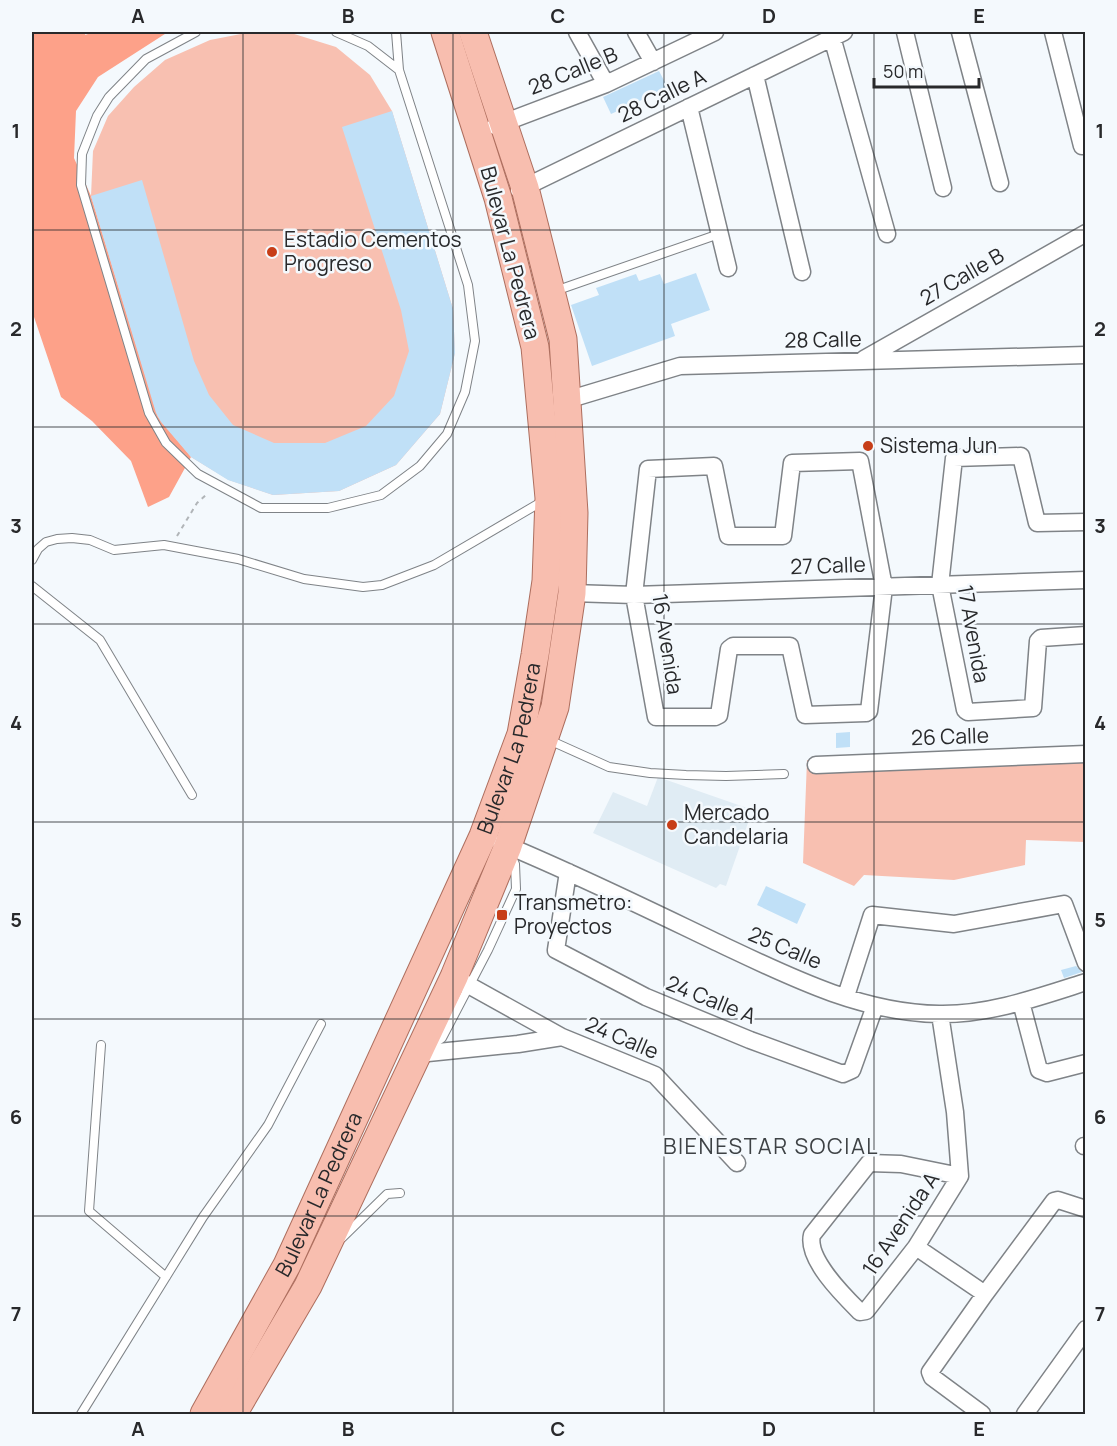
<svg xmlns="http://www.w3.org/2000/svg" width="1117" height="1446" font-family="Manrope,sans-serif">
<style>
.built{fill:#e0ecf4}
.green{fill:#f8c0b1}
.forest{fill:#fda189}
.building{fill:#c0e0f7}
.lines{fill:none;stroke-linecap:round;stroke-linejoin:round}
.service-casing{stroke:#7f8387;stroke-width:10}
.minor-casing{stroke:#7f8387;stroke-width:19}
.primary-casing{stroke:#ad6e5e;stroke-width:29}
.path{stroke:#b1b5b8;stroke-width:2;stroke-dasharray:4.5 4.5;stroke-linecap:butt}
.service{stroke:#fff;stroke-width:8}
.minor{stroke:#fff;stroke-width:16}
.primary{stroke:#f8beaf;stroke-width:27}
.grid{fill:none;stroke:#28292b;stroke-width:1.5;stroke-opacity:0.55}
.poi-dot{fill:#c73e18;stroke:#f4f9fd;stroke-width:2}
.labels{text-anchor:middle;stroke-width:5;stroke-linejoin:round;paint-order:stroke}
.street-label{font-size:21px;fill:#28292b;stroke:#f4f9fd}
.poi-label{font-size:21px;fill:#28292b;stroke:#f4f9fd;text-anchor:start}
.neighbourhood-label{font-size:22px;letter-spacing:1.5px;fill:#3e4245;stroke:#f4f9fd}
.neatline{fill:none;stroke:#28292b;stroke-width:2}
.grid-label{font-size:20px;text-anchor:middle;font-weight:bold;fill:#28292b}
</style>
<rect width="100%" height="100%" fill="#f4f9fd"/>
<path class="built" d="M658,777L750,809V817L726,886L720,884L716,888L593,833L613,792L647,806Z"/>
<path class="green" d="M246,33H291L336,47L370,75L392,111L453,309L455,353L440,414L396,465L339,491L273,495L229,480L191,457L158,417L91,196L93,151L108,116L134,87L165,60L210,40Z
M1085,750V842L1026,840L1025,865L954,880L864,875L854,886L803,863L807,760Z"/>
<path class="forest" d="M32,32H86L85,35L94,32H168L98,77L76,111L74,158L91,196L158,417L191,457L169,497L148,507L131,461L92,421L61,397L32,311Z"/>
<path class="building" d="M659,71L668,88L611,114L603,97Z
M392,111L453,309L455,353L440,414L396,465L339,491L273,495L228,480L191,457L161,422L156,413L91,196L142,180L194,361L209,395L233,425L274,443H325L366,426L394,396L409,351L401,310L342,127Z
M696,273L710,310L671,324L675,336L592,366L571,305L599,295L596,288L636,274L639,281L660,274L664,284Z
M850,732V747L836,748V733Z
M766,886L806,904L797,924L757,905Z
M1076,966L1082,972L1064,978L1061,970Z"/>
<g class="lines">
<defs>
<path id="service" d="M196,32L146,59L109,97L97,116L82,154L81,185L149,413L166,443L198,474L261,508H328L381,495L420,466L447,434L465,392L475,341L468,285L399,70L396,32
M336,32L368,46L399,70
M555,291L719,234
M32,560L38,549L46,542L57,539L72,538L90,540L114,550L164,545L238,559L304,579L363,587L382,585L434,565L543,501
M32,586L100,640L192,795
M549,740L609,767L650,773L686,775L726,776L784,774
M101,1045L89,1211L166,1277
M431,1046L442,1038L488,950L516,889L515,864L511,855
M342,1238L387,1194L400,1193
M81,1414L203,1217L268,1125L321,1024"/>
<path id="minor" d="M577,32L606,84
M636,32L653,62
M905,32L943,188
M960,32L1000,183
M1053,32L1082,146
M832,37L887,234
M755,75L802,272
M689,107L728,268
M495,126L606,84L715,32
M519,190L844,32
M864,359L1086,233
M567,400L680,366L1086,355
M860,461L884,587L869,711L866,713L805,715L790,646H733L729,649L719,715L715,717H656L634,595L648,469L714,466L728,536H783L792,463Z
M1086,522L1037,523L1021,456L954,458L940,585L965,710L968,712L1033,708L1038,641L1041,638L1086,635
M572,593L634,595L1086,580
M816,765L1086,754
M501,843C574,873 645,908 716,942C786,975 860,1013 939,1014C989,1015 1039,997 1086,982
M568,872L556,950L646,997L750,1040L843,1074L852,1070L875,1006
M454,977L562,1037L655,1075L737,1163
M846,996L872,915L954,924L1064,904L1086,963
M1021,1002L1039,1070L1047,1073L1086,1063
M940,1014L955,1112L960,1176L916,1247L866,1311L860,1312C844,1296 806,1259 812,1235L869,1163L901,1164L960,1176
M418,1054L518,1044L562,1037
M1084,1146H1086
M916,1247L985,1294
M982,1414L932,1377L930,1372L985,1294L1054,1201L1058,1200L1086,1209
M1025,1414L1086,1329"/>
<g id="primary">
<path id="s1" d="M204,1414L287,1265L483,836L521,734L535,655L546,581L549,498L535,347L498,198L445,32"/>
<path d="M233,1414L308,1286L454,977L508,846L555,707L572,593L574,513L563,339L525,188L473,32"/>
</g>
</defs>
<use href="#service" class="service-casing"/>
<use href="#minor" class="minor-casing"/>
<use href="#primary" class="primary-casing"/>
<path class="path" d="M177,536L197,503L208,493"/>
<use href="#service" class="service"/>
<use href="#minor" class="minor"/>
<use href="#primary" class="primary"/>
</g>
<path class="grid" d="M243,32V1414M453,32V1414M664,32V1414M874,32V1414M32,230H1086M32,427H1086M32,624H1086M32,822H1086M32,1019H1086M32,1216H1086"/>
<g class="poi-dot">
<circle cx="272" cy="252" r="6"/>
<circle cx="868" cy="446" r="6"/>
<circle cx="672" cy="825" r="6"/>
<rect x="496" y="909" width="12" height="12" rx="3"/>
</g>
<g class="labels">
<g class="street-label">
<text transform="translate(573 71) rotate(-22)" y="7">28 Calle B</text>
<text transform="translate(662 96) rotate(-26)" y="7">28 Calle A</text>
<text transform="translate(510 253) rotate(75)" y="7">Bulevar La Pedrera</text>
<text transform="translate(962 277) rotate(-30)" y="7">27 Calle B</text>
<text transform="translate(823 340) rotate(-1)" y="7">28 Calle</text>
<text transform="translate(828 566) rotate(-2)" y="7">27 Calle</text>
<text transform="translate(973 634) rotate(80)" y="7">17 Avenida</text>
<text transform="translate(667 644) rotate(81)" y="7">16 Avenida</text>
<text transform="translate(950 737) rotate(-2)" y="7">26 Calle</text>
<text dy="7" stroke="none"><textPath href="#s1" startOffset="734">Bulevar La Pedrera</textPath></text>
<text transform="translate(785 948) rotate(23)" y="7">25 Calle</text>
<text transform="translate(711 1000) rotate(22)" y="7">24 Calle A</text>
<text transform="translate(622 1038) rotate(23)" y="7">24 Calle</text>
<text dy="7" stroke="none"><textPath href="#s1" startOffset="248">Bulevar La Pedrera</textPath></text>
<text transform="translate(901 1224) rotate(-56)" y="7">16 Avenida A</text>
</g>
<g class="poi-label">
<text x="284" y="247">Estadio Cementos<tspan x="284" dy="24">Progreso</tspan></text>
<text x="880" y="453">Sistema Jun</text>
<text x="684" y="820">Mercado<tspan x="684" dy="24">Candelaria</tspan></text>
<text x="514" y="910">Transmetro:<tspan x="514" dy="24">Proyectos</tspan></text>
</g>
<g class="neighbourhood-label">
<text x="771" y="1154">BIENESTAR SOCIAL</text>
</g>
</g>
<rect width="1117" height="1446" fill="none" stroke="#f4f9fd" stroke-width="66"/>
<path d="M874 78v9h105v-9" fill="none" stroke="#28292b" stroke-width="3"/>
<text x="883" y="78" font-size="18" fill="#28292b" stroke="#f4f9fd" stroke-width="4.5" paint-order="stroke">50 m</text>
<rect x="33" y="33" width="1051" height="1380" class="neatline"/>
<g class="grid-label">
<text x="138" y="23">A</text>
<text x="348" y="23">B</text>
<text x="558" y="23">C</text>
<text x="769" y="23">D</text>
<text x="979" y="23">E</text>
<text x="16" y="138">1</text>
<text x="1100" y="138">1</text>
<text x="16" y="336">2</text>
<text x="1100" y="336">2</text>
<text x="16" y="533">3</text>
<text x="1100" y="533">3</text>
<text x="16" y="730">4</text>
<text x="1100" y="730">4</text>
<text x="16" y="927">5</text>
<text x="1100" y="927">5</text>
<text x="16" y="1124">6</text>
<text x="1100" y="1124">6</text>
<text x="16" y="1321">7</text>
<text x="1100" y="1321">7</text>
<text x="138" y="1436">A</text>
<text x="348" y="1436">B</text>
<text x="558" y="1436">C</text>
<text x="769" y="1436">D</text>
<text x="979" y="1436">E</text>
</g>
</svg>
